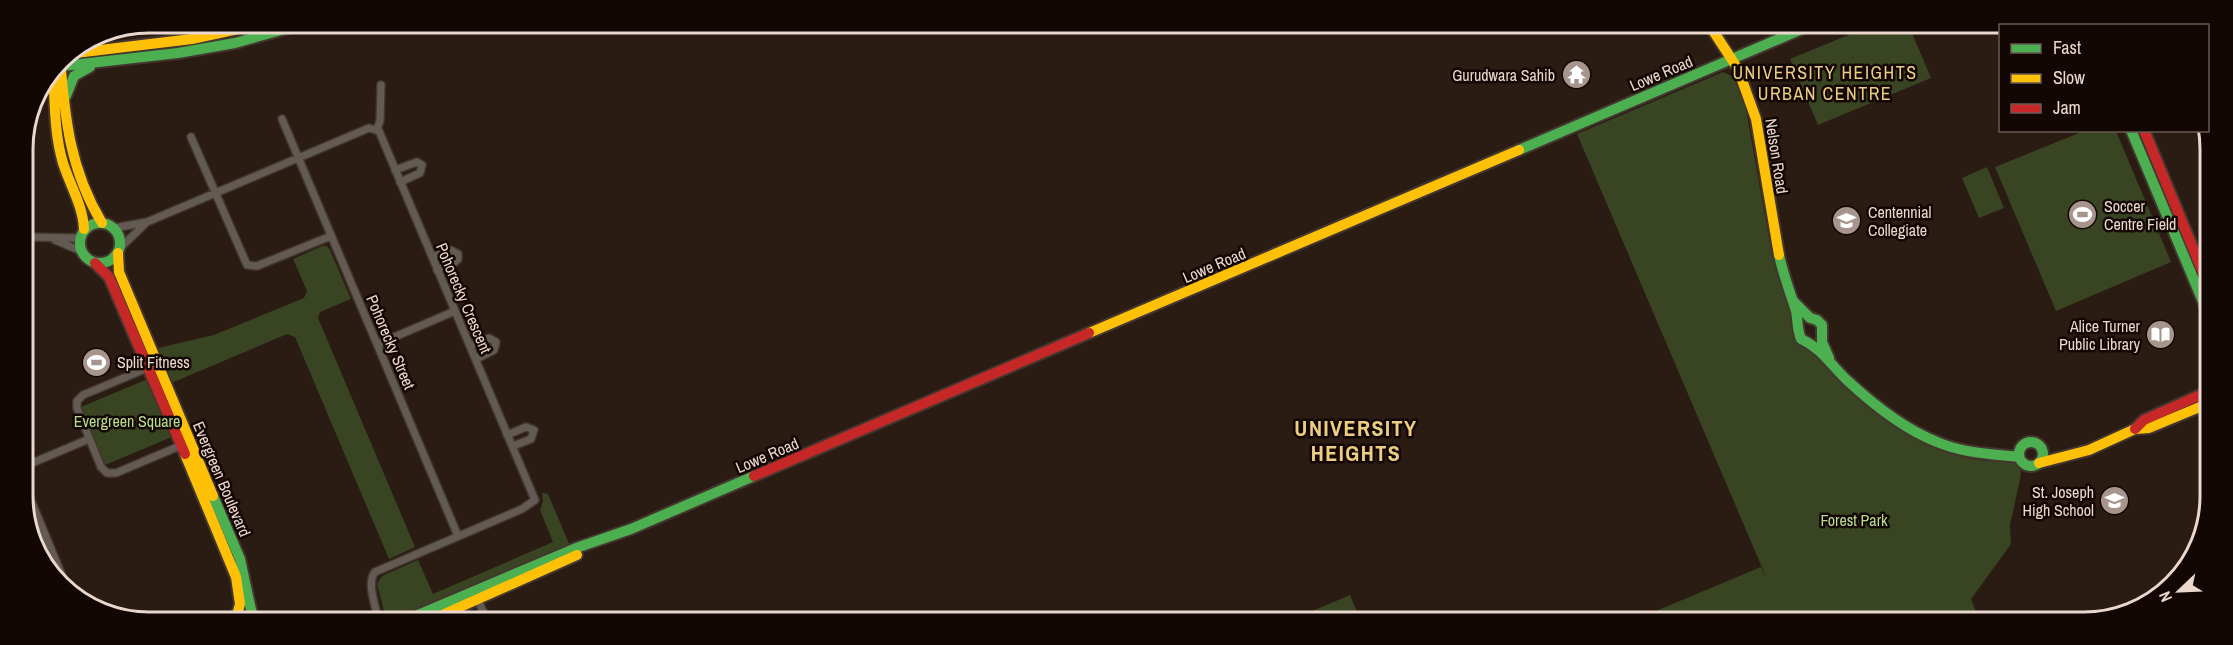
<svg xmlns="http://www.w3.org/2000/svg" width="2233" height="645" font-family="'Archivo Narrow',sans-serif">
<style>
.green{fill:#394522}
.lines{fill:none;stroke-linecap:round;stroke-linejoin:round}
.street-casing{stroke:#43362f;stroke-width:10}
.fast-casing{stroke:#43362f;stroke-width:14}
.slow-casing{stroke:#43362f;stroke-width:14}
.jam-casing{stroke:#43362f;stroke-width:14}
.street{stroke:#635a54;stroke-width:7}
.fast{stroke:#4caf50;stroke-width:10}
.slow{stroke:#ffc107;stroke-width:10}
.jam{stroke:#c62828;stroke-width:10}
.labels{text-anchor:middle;stroke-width:5;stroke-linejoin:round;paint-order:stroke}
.street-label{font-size:16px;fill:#ead7ce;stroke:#130703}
.poi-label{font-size:16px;fill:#ead7ce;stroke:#130703;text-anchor:end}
.park-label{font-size:16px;fill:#badc8c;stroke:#130703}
.neighbourhood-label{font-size:18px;letter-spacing:1.5px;fill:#ecce83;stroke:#130703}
.district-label{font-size:22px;font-weight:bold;letter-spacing:1.5px;fill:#ecce83;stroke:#130703}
.rim{fill:none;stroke:#ead7ce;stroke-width:3}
</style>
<rect width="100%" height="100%" fill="#2a1b13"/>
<path class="green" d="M1870,26H1909L1931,78L1818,125L1790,59Z
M1723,72L1734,77L1746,110L1772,255L1794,325C1790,340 1807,346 1816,356C1849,392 1876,418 1920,440C1936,448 1954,456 1972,459C1986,462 1999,460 2013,461L2020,466L2021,475L2010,525L2011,544L1971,599L1980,622L1632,621L1761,567L1767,579L1577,134Z
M2084,131H2116L2171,262L2056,311L1995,167Z
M1987,167L2004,208L1979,218L1962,178Z
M322,246H327L330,250L351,299L320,312L318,318L415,547L389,559L295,337L287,334L169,384L154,349L214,335L304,298L307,291L293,259Z
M150,378L174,436L105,465L81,407Z
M542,493L548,494L570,546L396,619H386L377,584L382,576L418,560L433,594L553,542L540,510L543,501Z
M1350,595L1361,621H1289Z"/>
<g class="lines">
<defs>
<path id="street" d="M282,119L458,536
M377,129L380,121L381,85
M191,137L247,265L257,266L331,236
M395,170L417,162L422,165L420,173L400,182
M114,228L147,222L369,128L379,131L535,500L522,509L375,572C366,583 376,606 378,619
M23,237L80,238
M55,240L81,251
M120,248L147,222
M432,257L450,250L458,254V259L455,262L437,270
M378,344L455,311
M470,346L489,338L496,342L494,350L476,359
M150,367L83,395L77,401V408L101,467L107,473H116L182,445
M507,435L526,427L534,430L531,439L513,446
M25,466L89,439
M25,486L68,590
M477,597L486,619"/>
<path id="fast" d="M54,67L178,53L235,43L306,23
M66,96L74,76L90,67
M2131,130L2207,311
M1519,150L1809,26
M80 243a20 20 0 1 1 40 0a20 20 0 1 1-40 0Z
M1779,255C1783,274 1790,292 1796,311C1798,321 1797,330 1801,339C1823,349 1832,367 1849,382C1875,406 1904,429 1937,442C1962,453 1992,454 2019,457
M1793,301L1810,318L1817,320L1822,325V342L1829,358
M2019 454a12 12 0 1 1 24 0a12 12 0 1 1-24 0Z
M213,496L240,559L253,619
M408,619L576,548L631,529L754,476"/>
<path id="slow" d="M1710,26L1738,69L1756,119L1779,255
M67,54L192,39L266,23
M60,59C65,119 70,170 102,223
M53,70C55,101 54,133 63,163C70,185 83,206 84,229
M118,253L119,272L213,496
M1089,333L1519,150
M185,454L236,577L240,604L236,619
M2039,463L2089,450L2135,429L2149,428L2207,404
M433,619L577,555"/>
<path id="jam" d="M2144,130L2207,282
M95,263L109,277L185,454
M2135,429L2144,420L2207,392
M754,476L1089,333"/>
</defs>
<use href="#street" class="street-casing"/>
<use href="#fast" class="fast-casing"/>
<use href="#slow" class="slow-casing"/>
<use href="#jam" class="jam-casing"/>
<use href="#street" class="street"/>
<use href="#fast" class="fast"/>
<use href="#slow" class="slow"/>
<use href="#jam" class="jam"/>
</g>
<defs>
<symbol id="temple-disc" viewBox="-11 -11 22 22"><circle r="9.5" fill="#a7958d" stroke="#130703"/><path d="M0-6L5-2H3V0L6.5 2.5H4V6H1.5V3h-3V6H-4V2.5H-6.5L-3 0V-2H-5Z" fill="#fff"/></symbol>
<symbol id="stadium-disc" viewBox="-11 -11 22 22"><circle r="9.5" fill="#a7958d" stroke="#130703"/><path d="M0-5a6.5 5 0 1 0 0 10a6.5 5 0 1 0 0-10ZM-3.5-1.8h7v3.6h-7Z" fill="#fff"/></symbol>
<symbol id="school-disc" viewBox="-11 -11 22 22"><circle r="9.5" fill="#a7958d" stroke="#130703"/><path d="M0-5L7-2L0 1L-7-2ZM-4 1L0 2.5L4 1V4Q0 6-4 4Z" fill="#fff"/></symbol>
<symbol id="library-disc" viewBox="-11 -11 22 22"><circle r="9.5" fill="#a7958d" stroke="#130703"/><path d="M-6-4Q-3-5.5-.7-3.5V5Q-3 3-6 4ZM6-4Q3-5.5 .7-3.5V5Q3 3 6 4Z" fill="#fff"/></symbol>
</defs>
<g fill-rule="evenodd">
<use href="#temple-disc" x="1560" y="58" width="33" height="33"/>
<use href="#stadium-disc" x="2066" y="198" width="33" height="33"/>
<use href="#school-disc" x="1830" y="204" width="33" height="33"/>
<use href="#library-disc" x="2144" y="318" width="33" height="33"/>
<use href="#stadium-disc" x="80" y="346" width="33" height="33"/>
<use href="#school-disc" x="2098" y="484" width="33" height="33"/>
</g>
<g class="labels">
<g class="street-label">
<text transform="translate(1661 73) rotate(-23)" y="6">Lowe Road</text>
<text transform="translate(1777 156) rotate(81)" y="6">Nelson Road</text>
<text transform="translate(1214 265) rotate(-23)" y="6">Lowe Road</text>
<text transform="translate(464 298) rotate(67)" y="6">Pohorecky Crescent</text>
<text transform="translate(391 342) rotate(67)" y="6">Pohorecky Street</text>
<text transform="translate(767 455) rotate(-23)" y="6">Lowe Road</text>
<text transform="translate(222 479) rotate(67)" y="6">Evergreen Boulevard</text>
</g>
<g class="poi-label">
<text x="1555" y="81">Gurudwara Sahib</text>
<text x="2104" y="212" text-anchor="start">Soccer<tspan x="2104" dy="18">Centre Field</tspan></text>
<text x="1868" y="218" text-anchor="start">Centennial<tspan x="1868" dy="18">Collegiate</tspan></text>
<text x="2140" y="332">Alice Turner<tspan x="2140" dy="18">Public Library</tspan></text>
<text x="117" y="368" text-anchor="start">Split Fitness</text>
<text x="2094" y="498">St. Joseph<tspan x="2094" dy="18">High School</tspan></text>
</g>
<g class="park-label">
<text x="127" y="427">Evergreen Square</text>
<text x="1854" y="526">Forest Park</text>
</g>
<g class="neighbourhood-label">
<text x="1825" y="79">UNIVERSITY HEIGHTS<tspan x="1825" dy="21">URBAN CENTRE</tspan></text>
</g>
<g class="district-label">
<text x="1356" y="436">UNIVERSITY<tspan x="1356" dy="25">HEIGHTS</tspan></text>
</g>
</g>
<path d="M0 0H2233V645H0ZM149 33H2084A116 116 0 0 1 2200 149V496A116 116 0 0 1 2084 612H149A116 116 0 0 1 33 496V149A116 116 0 0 1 149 33Z" fill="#130703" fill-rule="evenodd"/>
<path class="rim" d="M149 33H2084A116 116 0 0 1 2200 149V496A116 116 0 0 1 2084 612H149A116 116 0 0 1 33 496V149A116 116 0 0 1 149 33Z"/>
<rect x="1999" y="24" width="210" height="108" fill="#130703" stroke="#695a54" stroke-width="1.5"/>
<rect x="2011" y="44" width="30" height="9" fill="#4caf50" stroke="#695a54" stroke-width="1.5"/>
<text x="2053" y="54" font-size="18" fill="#ead7ce">Fast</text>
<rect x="2011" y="74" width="30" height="9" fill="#ffc107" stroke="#695a54" stroke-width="1.5"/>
<text x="2053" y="84" font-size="18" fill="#ead7ce">Slow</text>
<rect x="2011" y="104" width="30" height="9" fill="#c62828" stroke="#695a54" stroke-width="1.5"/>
<text x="2053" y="114" font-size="18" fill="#ead7ce">Jam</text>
<g transform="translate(2179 591) rotate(247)" stroke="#130703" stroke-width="4.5" paint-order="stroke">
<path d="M0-4.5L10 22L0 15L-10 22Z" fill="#ead7ce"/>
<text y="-9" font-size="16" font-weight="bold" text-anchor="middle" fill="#ead7ce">N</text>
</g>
</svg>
